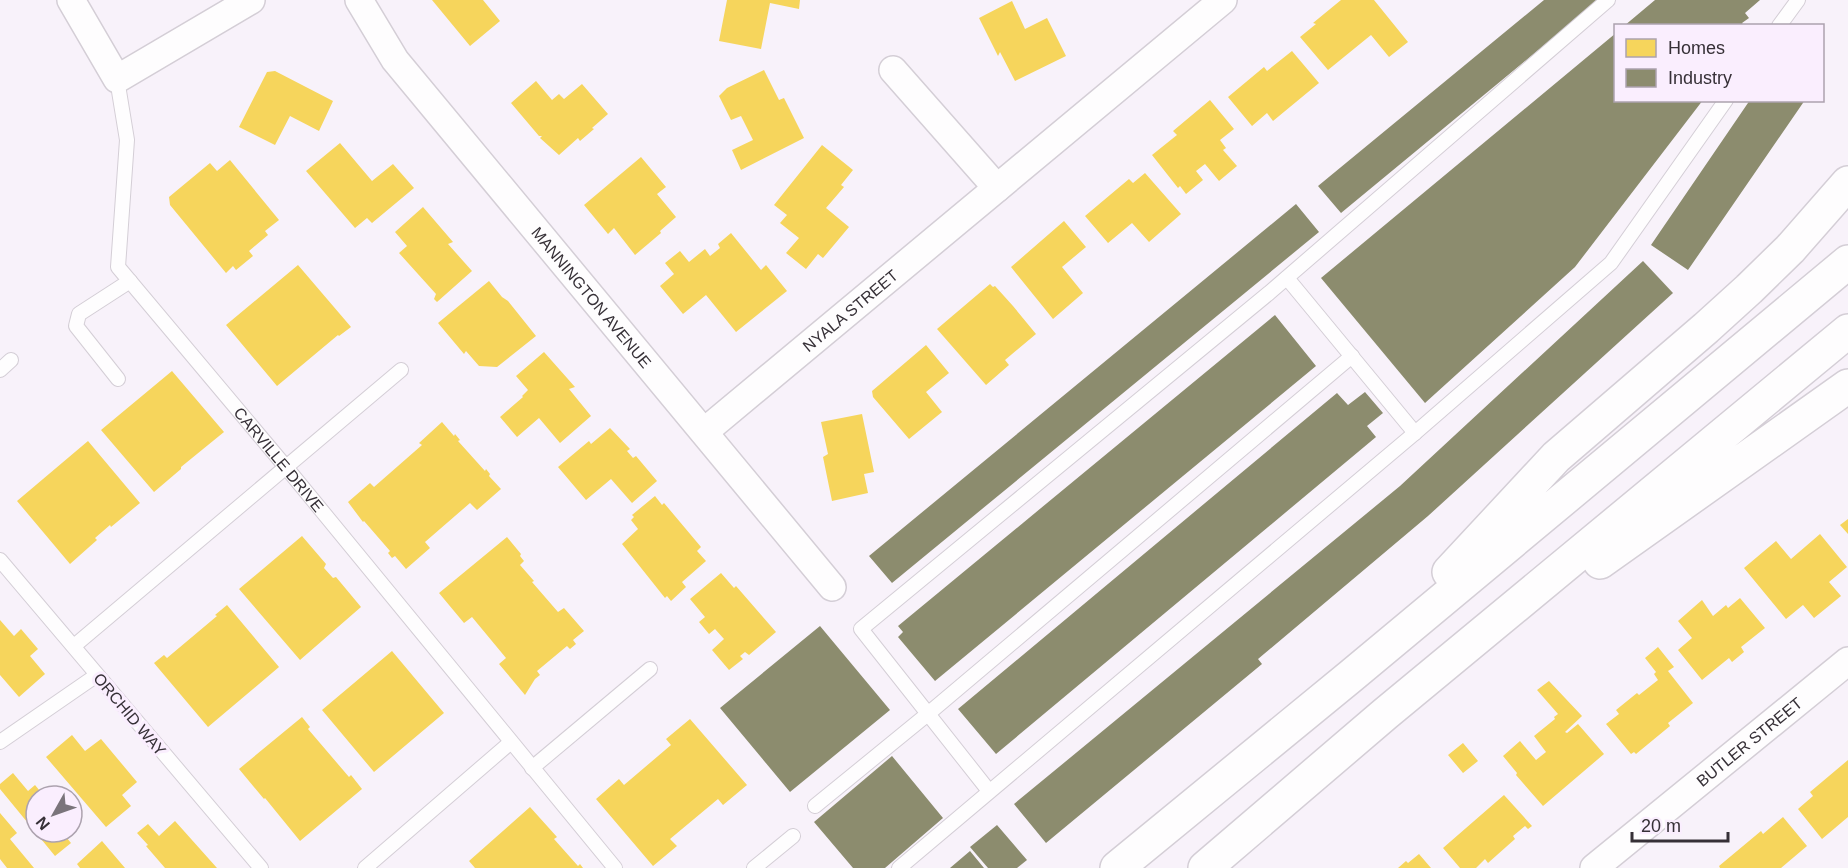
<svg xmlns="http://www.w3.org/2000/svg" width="1848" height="868" font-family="Arial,sans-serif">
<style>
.homes{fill:#f6d55c}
.industry{fill:#8c8c6e}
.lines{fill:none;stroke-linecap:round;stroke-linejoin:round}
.service-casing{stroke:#d4ced6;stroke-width:16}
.minor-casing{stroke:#d4ced6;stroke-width:30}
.motorway-casing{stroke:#d4ced6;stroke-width:36}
.service{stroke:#fefdfe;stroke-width:14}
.minor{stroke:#fefdfe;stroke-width:27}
.motorway{stroke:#fefdfe;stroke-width:33}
.labels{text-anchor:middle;stroke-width:6;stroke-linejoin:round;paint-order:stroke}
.street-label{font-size:16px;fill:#363037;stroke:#faeefe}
</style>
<rect width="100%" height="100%" fill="#f8f2fa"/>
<path class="homes" d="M432,0H483L500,21L470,46Z
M727,0H800L799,9L770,3L761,49L719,41Z
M1341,0H1374L1408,42L1389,57L1371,35L1328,70L1300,37L1316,24L1313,23Z
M1012,1L1025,29L1047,18L1066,56L1015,81L1000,52L998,56L979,18Z
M1292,51L1319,83L1273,121L1267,113L1252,126L1228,97L1264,67L1267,71Z
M764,70L779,100L784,98L804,138L741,170L732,150L753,140L741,116L731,120L719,96L727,88Z
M275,71L333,101L319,131L290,116L275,145L239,127L267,72Z
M536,81L552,100L559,94L564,99L582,84L608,114L592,128L594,129L580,141L578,138L559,155L540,138L542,136H539L511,103Z
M1210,100L1234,129L1220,140L1226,148L1223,150L1237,166L1219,181L1205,164L1196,171L1203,180L1186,194L1180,186L1178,188L1152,155L1177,135L1173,131Z
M340,143L372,181L393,164L414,188L372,223L367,218L355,228L306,171Z
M822,145L853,170L841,185L844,187L826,208L849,227L823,258L818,254L806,269L786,253L799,238L780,223L787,215L774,205Z
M641,157L666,187L657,194L676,217L660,231L661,233L635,255L614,228L608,234L584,205Z
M230,160L279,220L265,231L268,235L249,251L253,256L236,270L233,266L226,273L170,205L169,197L210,163L217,171Z
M1145,173L1181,214L1149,242L1132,223L1108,243L1085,216L1129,179L1133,183Z
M423,207L453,242L448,244L472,271L437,302L434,299L436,294L399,253L407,246L395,232Z
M1064,221L1086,247L1062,267L1083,293L1053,319L1011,267Z
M731,233L761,270L766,265L787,291L736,332L706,295L683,314L660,286L674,274L665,263L680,251L689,262L705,249L710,256L720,248L718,244Z
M298,265L351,327L339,336L338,335L277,386L226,325Z
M489,281L502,297L508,301L536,336L497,367L479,366L466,351L464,354L438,323Z
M990,284L993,287L995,286L1013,306L1036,334L1005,360L1009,365L986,385L937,329Z
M926,345L949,373L926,392L942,412L909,439L873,397L872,391Z
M544,352L575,387L569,389L591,416L560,443L539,418L517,437L500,417L523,397L522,396L528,390L516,376Z
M172,371L224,432L181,467V469L154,492L101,430Z
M862,414L874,472L864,474L868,493L832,501L823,457L828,454L821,422Z
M442,422L454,436L455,434L460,440L458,441L485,471L486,469L490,474L489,476L501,489L477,510L470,503L425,542L430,548L406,569L395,556L392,558L388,553L390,551L364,521L363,522L348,502L370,483L374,487L422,445L419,443Z
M610,428L630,449L627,451L633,458L636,456L657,481L632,503L611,479L586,500L558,467L589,441L591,444Z
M88,441L140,503L111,527L110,525L95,538L97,540L70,564L17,501Z
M655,496L662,505L664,503L701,547L697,551L706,561L682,582L686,587L671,601L667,596L665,598L622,544L638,529L631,520L634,517L632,515Z
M1848,519V534L1840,525Z
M1820,534L1847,567L1829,582L1841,596L1814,618L1803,605L1786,619L1744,568L1776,541L1791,559Z
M302,536L326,564L324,568L333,578L336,577L361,607L300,660L239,589Z
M507,537L521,554L520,556L524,561L520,565L534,581L532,582L558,612L564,608L584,631L573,640L576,644L570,649L567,646L537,671L540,675L535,679L525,695L499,664L506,658L472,617L464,623L439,593Z
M721,573L734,588L736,586L776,632L749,655L745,652L740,656L743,659L729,670L712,650L724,639L715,629L709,634L699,622L705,617L690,599Z
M1740,598L1765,628L1741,647L1744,652L1732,662L1729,658L1702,680L1678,650L1692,638L1678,621L1702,600L1713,616L1726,605L1728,608Z
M227,605L279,667L208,727L154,663L164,655L167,658L217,616L215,615Z
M0,620L14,636L21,629L38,649L30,656L45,674L19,697L0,675Z
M1658,647L1674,667L1668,671L1693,703L1668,723L1670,726L1636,754L1634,752L1631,754L1606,724L1619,714L1616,710L1637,693L1639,695L1658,680L1654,674L1656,672L1645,658Z
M392,651L444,713L374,772L322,710Z
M1549,681L1582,716L1565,732L1567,733L1578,724L1604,754L1543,806L1516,775L1517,773L1503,756L1520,741L1536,760L1546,752L1534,736L1555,719L1554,717L1558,714L1537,690Z
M302,717L310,727L308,729L349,777L351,775L362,789L300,841L265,798L264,799L239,769Z
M690,719L747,785L723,805L718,799L670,839L677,846L653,866L596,799L619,779L624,785L671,745L666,739Z
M72,735L85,751L101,739L137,782L122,795L131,806L106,827L46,757Z
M1463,743L1478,761L1463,773L1448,755Z
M1848,760V817L1822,839L1798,809L1813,796L1810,792Z
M13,773L28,791L35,785L44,796H36V832H62L71,843L55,856L0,789V784Z
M1504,795L1532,826L1528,829L1525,826L1513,836L1515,839L1488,863L1485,859L1476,868H1460L1443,848Z
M530,807L557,837L554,839L578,866L580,864L583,868H475L469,861Z
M0,813L17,833L10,839L34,868H7L0,859Z
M1783,817L1807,846L1781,868H1720L1719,866L1761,831L1763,834Z
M175,821L217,868H165L146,846L148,845L137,833L148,824L159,836Z
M102,841L125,868H80L77,864Z
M1419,854L1431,868H1398L1406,861L1408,863Z"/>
<path class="industry" d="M1544,0H1599L1341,213L1318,186Z
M1655,0H1760L1745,13L1749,18L1742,23L1744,26H1624Z
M1616,33V100H1703L1575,267L1425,403L1321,278Z
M1750,100H1805L1688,270L1651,245Z
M1296,204L1319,232L892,583L869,556Z
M1643,261L1673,293L1428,516L1258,659L1262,664L1046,843L1014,804L1400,486Z
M1275,315L1316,366L935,681L898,637L903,632L898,626Z
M1365,392L1383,413L1367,426L1376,437L996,754L958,709L1337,393L1348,405Z
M820,626L890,710L790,792L720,708Z
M892,756L943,818L885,868H853L814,822Z
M997,825L1027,860L1017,868H988L970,847Z
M970,851L984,868H950Z"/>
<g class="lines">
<defs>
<g id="service">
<path d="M1779,26L1798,0"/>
<path id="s1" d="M117,79L127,140L118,267L285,466L615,868"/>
<path d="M1287,278L1415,433"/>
<path d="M0,370L11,360"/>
<path d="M118,379L76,326L79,314L130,281"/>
<path d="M0,560L261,868"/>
<path d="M74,646L401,370"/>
<path d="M0,742L97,675"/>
<path d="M532,768L650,669"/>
<path d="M989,791L861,629L1269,293L1608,0"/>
<path d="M815,806L929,713L1352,356"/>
<path d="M365,868L511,742"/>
<path d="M754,868L793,836"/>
<path d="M899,868L1415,433L1611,263L1726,100"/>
</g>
<g id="minor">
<path d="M71,0L117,79L251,0"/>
<path id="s2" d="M359,0L395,60L832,587"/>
<path d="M893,70L997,188"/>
<path id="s3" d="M704,432L1223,0"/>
<path id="s4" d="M1594,868L1848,661"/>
</g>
<path id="motorway" d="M1600,562L1848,386
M1449,572L1556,457L1706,328L1749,289L1790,249L1848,183
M1117,868L1351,676L1848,262
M1205,868L1385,714L1848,331"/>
</defs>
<use href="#service" class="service-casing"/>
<use href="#minor" class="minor-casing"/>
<use href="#motorway" class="motorway-casing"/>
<use href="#service" class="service"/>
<use href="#minor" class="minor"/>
<use href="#motorway" class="motorway"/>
</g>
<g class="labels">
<g class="street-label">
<text dy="6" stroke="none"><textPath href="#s2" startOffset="378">MANNINGTON AVENUE</textPath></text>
<text dy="6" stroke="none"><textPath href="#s3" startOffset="190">NYALA STREET</textPath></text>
<text dy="6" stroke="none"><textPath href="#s1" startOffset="440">CARVILLE DRIVE</textPath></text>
<text transform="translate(130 714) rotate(50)" y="6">ORCHID WAY</text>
<text dy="6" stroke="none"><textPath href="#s4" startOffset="200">BUTLER STREET</textPath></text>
</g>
</g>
<rect x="1614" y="24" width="210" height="78" fill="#faeefe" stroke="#aca2ae" stroke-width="1.5"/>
<rect x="1626" y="39" width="30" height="18" fill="#f6d55c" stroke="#aca2ae" stroke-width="1.5"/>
<text x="1668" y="54" font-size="18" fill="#363037">Homes</text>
<rect x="1626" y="69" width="30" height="18" fill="#8c8c6e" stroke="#aca2ae" stroke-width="1.5"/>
<text x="1668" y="84" font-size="18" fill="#363037">Industry</text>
<g transform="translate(54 814) rotate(230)"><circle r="28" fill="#faeefe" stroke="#aca2ae" stroke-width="1.5"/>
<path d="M0-4.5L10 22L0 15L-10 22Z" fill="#7a747b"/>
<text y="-9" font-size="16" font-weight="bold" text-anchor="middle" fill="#363037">N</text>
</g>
<path d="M1632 832v9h96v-9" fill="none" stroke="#363037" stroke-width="3"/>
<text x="1641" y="832" font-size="18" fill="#363037" stroke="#faeefe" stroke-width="4.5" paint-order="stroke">20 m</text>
</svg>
